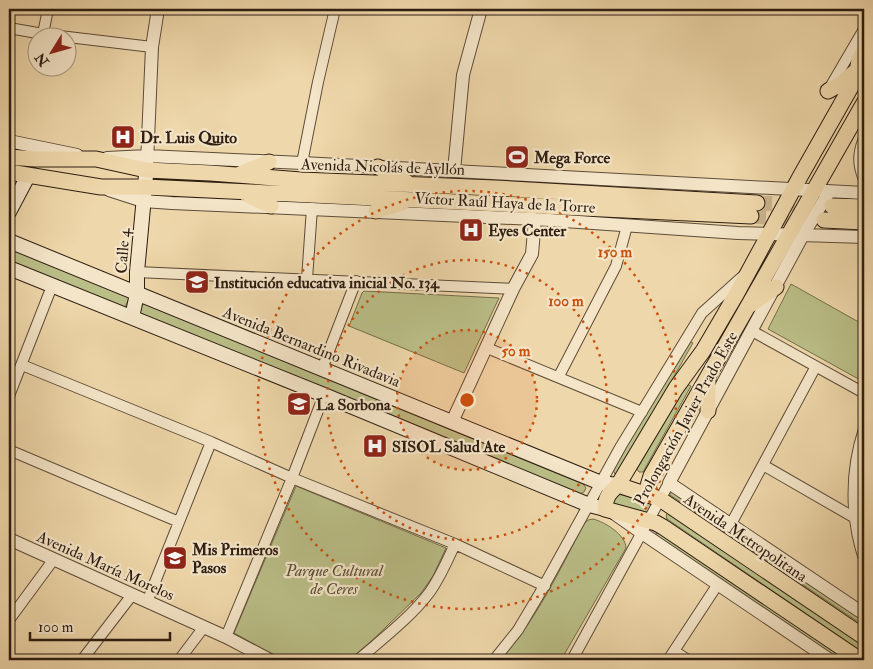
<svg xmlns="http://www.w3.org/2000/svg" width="873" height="669" font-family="'IM FELL Double Pica',serif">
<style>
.green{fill:#babe87;stroke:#746e4c}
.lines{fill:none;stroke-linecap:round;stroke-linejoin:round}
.primary-tunnel{stroke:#c8b28c;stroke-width:15;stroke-dasharray:15 8;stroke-linecap:butt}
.minor-casing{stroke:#5e4c38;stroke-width:12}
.tertiary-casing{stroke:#5e4c38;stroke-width:14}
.secondary-casing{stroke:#2e1d12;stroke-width:16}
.primary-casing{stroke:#2e1d12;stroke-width:17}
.minor{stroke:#f4e5c8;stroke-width:10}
.tertiary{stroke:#f4e5c8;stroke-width:12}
.secondary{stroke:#f4e5c8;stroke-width:14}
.primary{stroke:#eed7aa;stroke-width:15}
.ring{fill:none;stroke:#cc500d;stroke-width:2.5;stroke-dasharray:2.5 5}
.labels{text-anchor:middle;stroke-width:4.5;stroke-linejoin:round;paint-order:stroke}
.poi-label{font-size:16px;font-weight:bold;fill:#2e1d12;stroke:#f4e5c8;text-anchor:start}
.street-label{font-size:16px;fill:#2e1d12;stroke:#f4e5c8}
.park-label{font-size:16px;font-style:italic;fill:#584d35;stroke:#f4e5c8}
.centre{fill:#cc500d;stroke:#f4e5c8;stroke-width:2.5}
.ring-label{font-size:15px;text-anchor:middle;font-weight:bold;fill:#cc500d;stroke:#f4e5c8;stroke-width:4.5;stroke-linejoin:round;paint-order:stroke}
</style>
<rect width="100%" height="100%" fill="#eed7aa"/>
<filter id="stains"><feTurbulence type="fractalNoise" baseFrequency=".004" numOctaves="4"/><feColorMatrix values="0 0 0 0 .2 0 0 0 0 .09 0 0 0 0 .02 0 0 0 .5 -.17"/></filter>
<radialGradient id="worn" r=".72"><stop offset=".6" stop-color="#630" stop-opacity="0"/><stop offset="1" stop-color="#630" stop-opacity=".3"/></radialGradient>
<path class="green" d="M9,247L128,297L129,299L124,309L9,262Z
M791,284L864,325V382L768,329Z
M364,291L499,298L464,373L349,326L362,293Z
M144,304L583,484L586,488L584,492L580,494L139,315L140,306Z
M686,340L693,343L620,471L615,474L613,470Z
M687,384L691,386L643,472H639L637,469Z
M296,486L446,548L433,576L421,593L352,660H280L274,655L234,633Z
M670,490L864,619V626L670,495Z
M618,494L649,502L651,505L647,513L613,504L615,496Z
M668,513L864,643V653L667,519L666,515Z
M593,519C605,522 626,535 626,548L561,660H500C536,621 559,571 584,524L588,520Z
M657,532H658L848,660H840L655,536Z"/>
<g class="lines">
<path class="primary-tunnel" d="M757,203L816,205
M751,216L809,220"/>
<defs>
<path id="minor" d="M9,28L43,34L152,47
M43,34L48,9
M829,89L864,29
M302,163L318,82L335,9
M137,272L513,289
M307,279L312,208
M752,331L864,393
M487,348L642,412
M22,365L211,442L292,478L455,544L545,586
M322,369L356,281
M559,376L616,266L627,226
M9,396L52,286
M864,429C850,471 850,517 864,559
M9,450L179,522
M763,465L855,518
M731,524L815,368
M147,602L211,442
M9,620L54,559
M226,637L292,478L324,395
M674,651L688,660
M82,660L132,595
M179,660L204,627
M358,660C381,640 411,617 429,593C440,578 447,561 455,544
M494,660L518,630L540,593L621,446L702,313L742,277
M572,660L669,483
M668,660L718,584"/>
<path id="tertiary" d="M9,141L77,155
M864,141C859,154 859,164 864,177
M107,158L147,156L302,163L864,193
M147,163L152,47L158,9
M454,171L463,75L481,9
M109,190L143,201L172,203L535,219L738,233L864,237
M829,192L803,235L669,483L864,614
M452,422L513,289L532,254L535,219
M615,514L642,533L830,660
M9,539L226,637L270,660"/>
<path id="secondary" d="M9,212L28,176
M9,241L601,483L618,485
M9,268L324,395L589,505L605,509
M132,317L137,294V272L146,175"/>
<path id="primary" d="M828,91L842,83L856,71
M9,157L35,159H96L146,170L210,173L301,180L495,188L757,203
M378,167L408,183
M9,172L101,187H145L751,216
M240,174L269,162
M247,195L271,206
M832,206L864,207
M376,211L402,203
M824,220L864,222
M750,305L776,287
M708,411V377
M618,485L660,499L864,637
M649,495L648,486L651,476L864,103
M860,660L663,527L656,523L605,509C605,497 610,492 618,485L676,388L703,351L737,293L801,175L856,78L859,60L864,51"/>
</defs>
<use href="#minor" class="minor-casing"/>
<use href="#tertiary" class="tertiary-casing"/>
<use href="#secondary" class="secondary-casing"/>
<use href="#primary" class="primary-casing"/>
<use href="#minor" class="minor"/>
<use href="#tertiary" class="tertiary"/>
<use href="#secondary" class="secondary"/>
<use href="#primary" class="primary"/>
</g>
<circle cx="467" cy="400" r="70" fill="#cc500d" fill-opacity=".12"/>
<g class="ring">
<circle cx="467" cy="400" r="70"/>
<circle cx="467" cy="400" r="140"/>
<circle cx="467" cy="400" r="209"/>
</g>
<defs>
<symbol id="hospital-square" viewBox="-11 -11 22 22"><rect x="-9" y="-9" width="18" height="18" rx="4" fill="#8f2418" stroke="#f4e5c8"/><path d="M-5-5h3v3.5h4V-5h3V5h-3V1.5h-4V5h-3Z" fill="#fff"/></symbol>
<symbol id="stadium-square" viewBox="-11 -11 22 22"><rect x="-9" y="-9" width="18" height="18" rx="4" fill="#8f2418" stroke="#f4e5c8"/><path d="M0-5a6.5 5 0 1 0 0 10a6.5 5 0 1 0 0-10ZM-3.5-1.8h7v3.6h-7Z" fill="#fff"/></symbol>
<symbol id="school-square" viewBox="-11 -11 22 22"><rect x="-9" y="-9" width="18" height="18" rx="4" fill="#8f2418" stroke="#f4e5c8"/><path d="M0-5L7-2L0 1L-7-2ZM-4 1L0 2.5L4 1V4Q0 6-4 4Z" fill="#fff"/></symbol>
<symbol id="university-square" viewBox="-11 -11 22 22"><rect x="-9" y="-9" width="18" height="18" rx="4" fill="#8f2418" stroke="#f4e5c8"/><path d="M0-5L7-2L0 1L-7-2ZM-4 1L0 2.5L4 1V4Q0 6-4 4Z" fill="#fff"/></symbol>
</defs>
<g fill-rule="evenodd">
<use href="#hospital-square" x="109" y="123" width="28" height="28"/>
<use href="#stadium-square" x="503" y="143" width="28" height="28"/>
<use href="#hospital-square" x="457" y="216" width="28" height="28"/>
<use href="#school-square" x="183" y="268" width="28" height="28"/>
<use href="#university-square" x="285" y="390" width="28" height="28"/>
<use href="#hospital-square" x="361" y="432" width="28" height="28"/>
<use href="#school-square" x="161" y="544" width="28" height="28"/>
</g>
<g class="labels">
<g class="poi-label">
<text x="140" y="143">Dr. Luis Quito</text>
<text x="534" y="163">Mega Force</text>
<text x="488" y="236">Eyes Center</text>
<text x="214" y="288">Institución educativa inicial No. 134</text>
<text x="316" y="410">La Sorbona</text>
<text x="392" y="452">SISOL Salud Ate</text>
<text x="192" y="555">Mis Primeros<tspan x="192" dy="18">Pasos</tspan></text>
</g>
<g class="street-label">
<text transform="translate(383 166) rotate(2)" y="6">Avenida Nicolás de Ayllón</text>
<text transform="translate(505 202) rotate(3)" y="6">Víctor Raúl Haya de la Torre</text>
<text transform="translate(122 251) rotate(-86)" y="6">Calle 4</text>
<text transform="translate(312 346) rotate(22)" y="6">Avenida Bernardino Rivadavia</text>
<text transform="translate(685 418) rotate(-61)" y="6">Prolongación Javier Prado Este</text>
<text transform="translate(746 537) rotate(34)" y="6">Avenida Metropolitana</text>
<text transform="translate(106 565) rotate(24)" y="6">Avenida María Morelos</text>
</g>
<g class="park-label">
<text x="334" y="576">Parque Cultural<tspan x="334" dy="18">de Ceres</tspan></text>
</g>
</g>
<circle cx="467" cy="400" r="8" class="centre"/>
<g class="ring-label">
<text x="615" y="257">150 m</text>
<text x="566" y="306">100 m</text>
<text x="516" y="356">50 m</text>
</g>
<rect width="873" height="669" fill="none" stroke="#eed7aa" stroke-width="30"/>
<rect x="10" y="10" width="853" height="649" fill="none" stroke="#2e1d12" stroke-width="2.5"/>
<rect x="15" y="15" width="843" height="639" fill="none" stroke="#2e1d12"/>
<g transform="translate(52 52) rotate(233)"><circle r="24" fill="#f4e5c8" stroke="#a5957f"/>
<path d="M0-4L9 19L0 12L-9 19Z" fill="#8f2418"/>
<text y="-8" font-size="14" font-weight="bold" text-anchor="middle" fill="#2e1d12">N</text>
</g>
<path d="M30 632v8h140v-8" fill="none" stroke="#2e1d12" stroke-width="2.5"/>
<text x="38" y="632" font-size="15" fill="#2e1d12" stroke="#f4e5c8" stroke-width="4" paint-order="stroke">100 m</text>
<rect width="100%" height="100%" filter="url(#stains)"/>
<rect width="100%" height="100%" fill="url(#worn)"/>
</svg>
